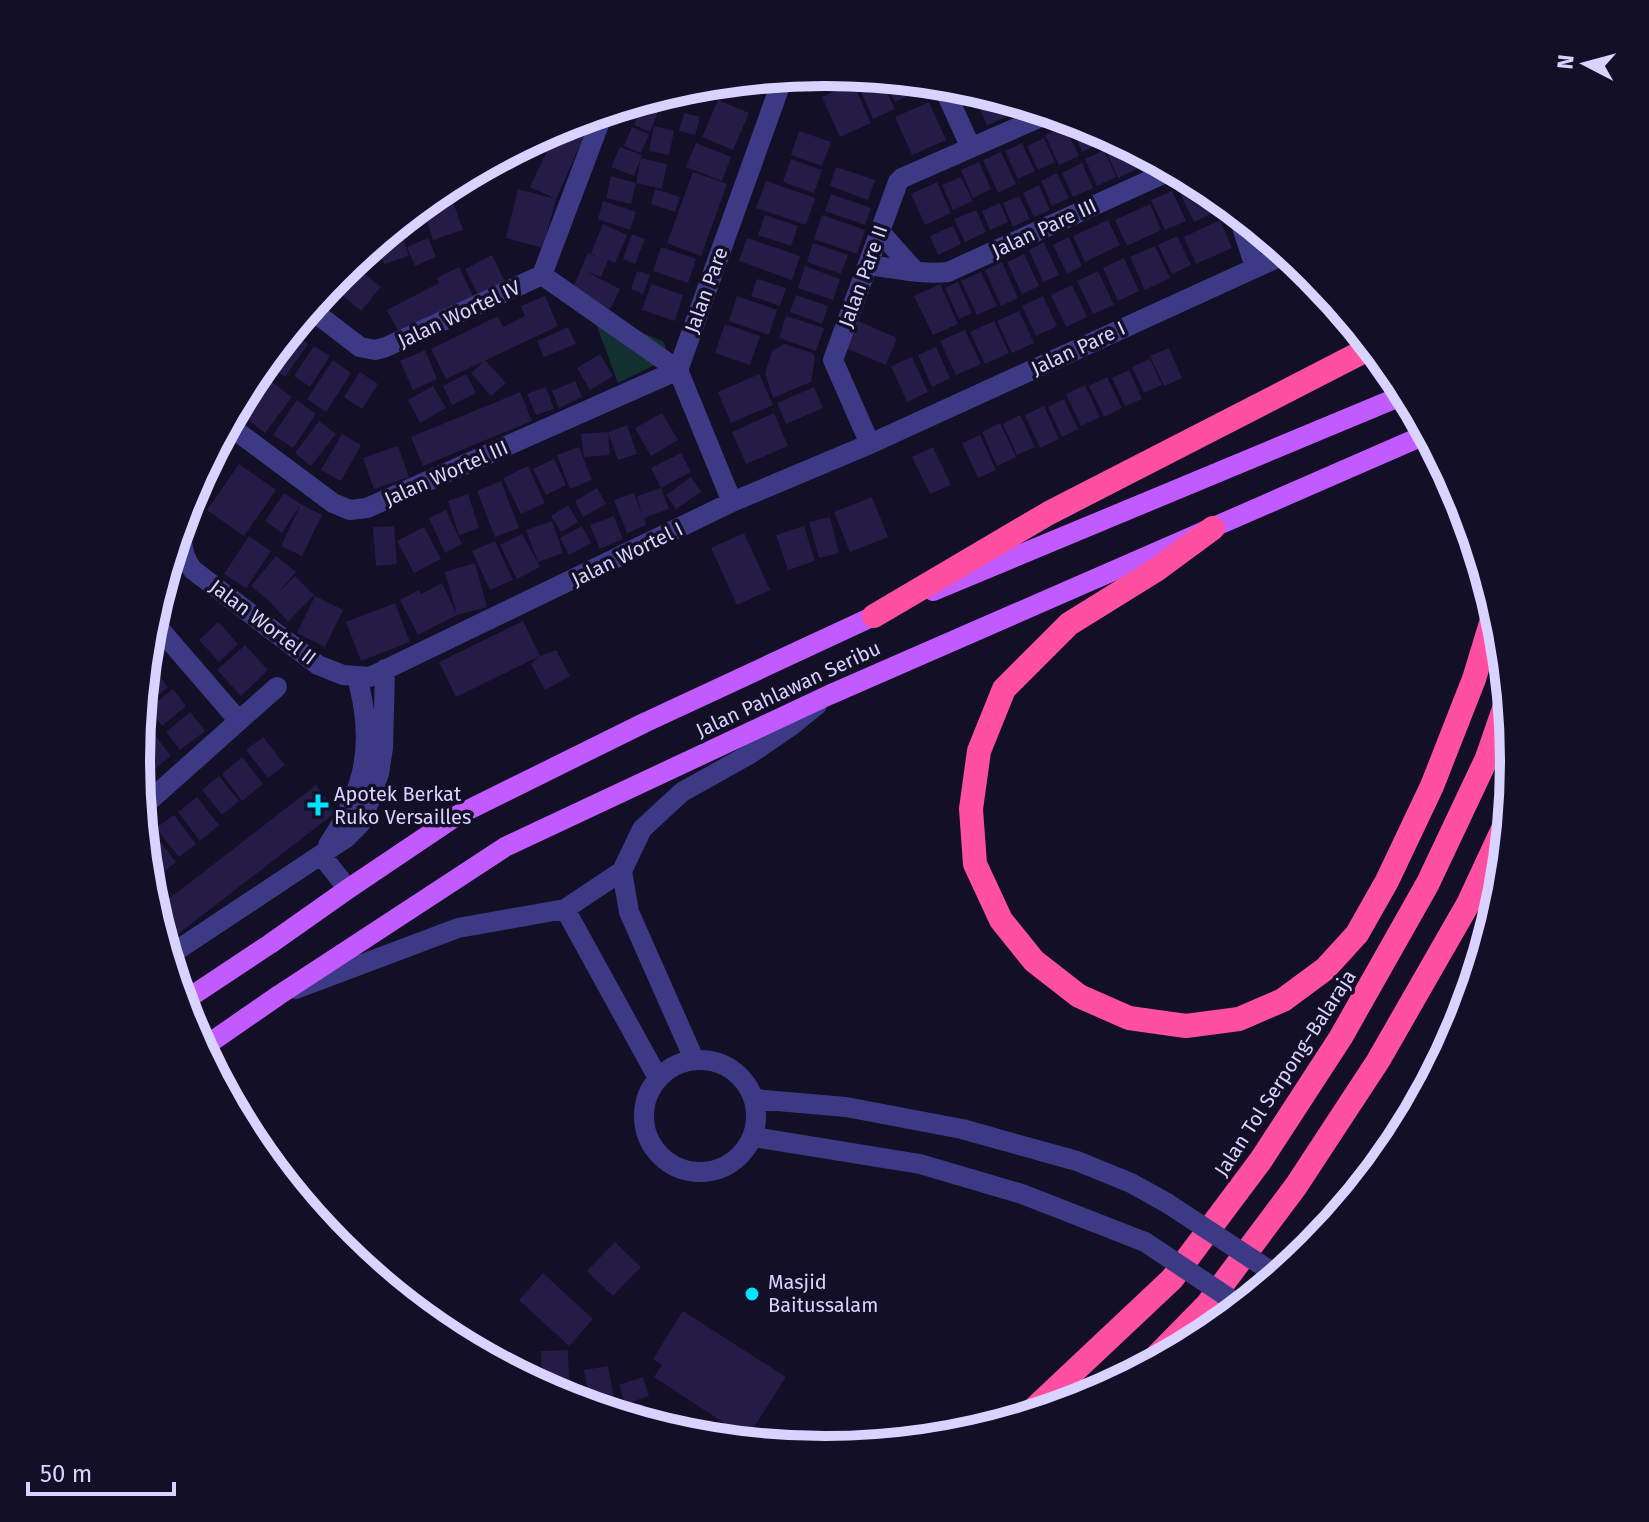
<svg xmlns="http://www.w3.org/2000/svg" width="1649" height="1522" font-family="'Fira Sans',sans-serif">
<style>
.green{fill:#12302f}
.building{fill:#241b47}
.lines{fill:none;stroke-linecap:round;stroke-linejoin:round}
.minor{stroke:#3d3a85;stroke-width:20}
.major{stroke:#c25bff;stroke-width:20}
.highway{stroke:#ff4fa3;stroke-width:24}
.minor-bridge{stroke:#3d3a85;stroke-width:20}
.poi-dot{fill:#00e5ff;stroke:#130f26;stroke-width:3}
.labels{text-anchor:middle;stroke-width:7;stroke-linejoin:round;paint-order:stroke}
.street-label{font-size:20px;fill:#d9d4ff;stroke:#130f26}
.poi-label{font-size:20px;fill:#d9d4ff;stroke:#130f26;text-anchor:start}
.rim{fill:none;stroke:#d9d4ff;stroke-width:10}
</style>
<rect width="100%" height="100%" fill="#130f26"/>
<path class="green" d="M602,315L664,342L669,358L618,383L595,321Z"/>
<path class="building" d="M870,76L880,78L895,109L873,119L857,82Z
M883,78L919,81L923,89L895,102Z
M853,83L871,123L840,137L822,97Z
M691,85L693,94L680,96L679,89Z
M978,91L1002,98L1010,115L987,126L973,93Z
M718,100L749,113L733,150L702,137Z
M644,101L660,107L650,132L634,125Z
M1010,101L1023,105L1031,107L1016,114Z
M929,102L946,140L912,155L895,117Z
M684,113L700,117L695,135L679,131Z
M1077,121L1090,125L1098,144L1082,152L1070,124Z
M566,123L586,132L556,199L530,187L553,138L547,135L548,131Z
M654,126L674,131L669,155L649,151Z
M1065,126L1079,156L1059,165L1045,135Z
M632,127L649,134L641,153L624,146Z
M1095,128L1111,137L1113,138L1102,143Z
M799,131L831,142L822,166L791,155Z
M1044,138L1055,162L1038,170L1027,146Z
M1120,141L1126,145L1137,169L1118,178L1105,149Z
M696,143L731,157L722,181L686,167Z
M1022,143L1035,171L1018,179L1005,151Z
M620,147L642,155L634,176L611,167Z
M1130,147L1155,160L1139,167Z
M1104,150L1116,177L1097,186L1085,159Z
M1001,152L1016,184L998,193L983,160Z
M641,158L667,164L662,189L636,183Z
M791,159L822,170L814,193L783,182Z
M979,162L991,189L973,198L961,170Z
M1082,163L1093,188L1073,197L1062,173Z
M836,167L875,180L868,200L830,186Z
M693,172L727,184L701,256L667,243Z
M1057,173L1069,198L1052,206L1041,181Z
M611,176L636,183L631,204L606,198Z
M961,177L973,201L953,210L942,185Z
M766,181L815,198L806,225L756,208Z
M937,182L951,213L925,225L911,194Z
M1199,184L1202,185L1215,212L1194,222L1180,193Z
M1039,185L1050,210L1034,217L1023,193Z
M518,189L556,199L543,248L506,238Z
M655,189L680,197L675,212L651,204Z
M1172,191L1186,221L1165,230L1151,200Z
M831,194L871,208L865,225L825,211Z
M1019,196L1030,219L1013,227L1003,203Z
M603,201L636,212L630,230L598,219Z
M453,202L463,230L433,240L424,212Z
M1000,203L1008,222L990,230L982,211Z
M1150,204L1161,230L1127,246L1115,220Z
M976,210L986,232L965,242L954,219Z
M765,215L798,226L791,246L758,235Z
M822,215L865,230L857,254L814,239Z
M1108,220L1120,245L1085,262L1073,236Z
M1220,220L1232,248L1196,264L1184,237Z
M603,224L627,235L615,263L608,260L601,277L585,271L620,289L610,309L572,290L588,253L598,257L591,253Z
M953,226L961,244L938,255L930,236Z
M400,228L409,256L384,264L376,242L387,233Z
M632,234L645,239L635,264L623,259Z
M1177,236L1191,265L1172,274L1158,245Z
M1069,237L1082,266L1067,274L1053,245Z
M428,238L436,257L415,266L407,247Z
M747,238L800,256L792,280L739,261Z
M1044,242L1059,275L1043,282L1029,250Z
M813,243L848,255L841,274L807,262Z
M1155,246L1170,278L1145,290L1130,257Z
M661,247L696,259L688,283L653,271Z
M1024,254L1039,286L1022,294L1007,262Z
M492,255L505,282L478,295L465,269Z
M1124,258L1139,291L1118,301L1103,268Z
M353,261L355,263L342,286L332,281Z
M1002,262L1018,298L1001,306L985,270Z
M805,266L840,279L833,300L798,288Z
M459,267L473,296L399,333L387,310L439,283L437,278Z
M362,271L381,287L361,311L343,296Z
M637,271L650,275L643,294L631,289Z
M1098,271L1114,305L1093,314L1077,281Z
M981,272L997,306L977,315L961,281Z
M757,279L786,288L780,306L751,296Z
M958,282L972,313L959,319L945,288Z
M651,284L683,295L675,321L642,310Z
M940,284L958,324L933,335L914,296Z
M1072,285L1087,317L1066,327L1051,295Z
M796,295L828,306L822,324L790,312Z
M545,296L558,326L446,379L431,349L498,316L503,327L525,316L521,306Z
M737,296L777,310L769,335L729,321Z
M1043,296L1057,326L1036,336L1022,306Z
M1019,311L1034,343L1012,353L997,321Z
M786,316L824,328L816,351L779,338Z
M856,320L897,338L886,365L845,348Z
M994,321L1009,353L985,364L970,332Z
M725,324L760,336L750,365L715,353Z
M568,327L576,344L544,357L537,341Z
M965,330L981,364L956,375L940,341Z
M290,331L308,344L285,377L265,362Z
M784,344L813,353L815,358L811,382L773,398L765,373L772,351Z
M314,346L330,356L310,387L294,376Z
M936,347L950,378L932,387L918,355Z
M1169,348L1182,378L1164,386L1150,356Z
M425,350L437,379L413,390L400,361Z
M600,354L613,376L590,390L577,368Z
M912,357L928,392L907,402L891,366Z
M1150,359L1162,385L1144,393L1132,367Z
M333,360L351,373L326,412L307,399Z
M485,360L506,383L491,396L471,373Z
M1129,370L1142,399L1125,406L1112,378Z
M360,372L378,384L362,409L344,397Z
M466,374L476,393L452,405L443,386Z
M759,374L773,405L731,423L718,392Z
M1107,377L1122,408L1104,417L1089,386Z
M269,380L292,397L265,433L243,416Z
M575,381L582,397L559,408L552,391Z
M1085,385L1100,417L1081,426L1066,394Z
M433,386L446,408L420,423L408,400Z
M546,387L554,409L536,415L527,394Z
M814,387L823,408L786,424L777,403Z
M520,392L532,421L423,466L411,437Z
M1064,399L1078,429L1062,437L1048,407Z
M297,400L316,414L293,448L273,435Z
M1044,406L1059,439L1040,448L1025,415Z
M662,413L678,440L651,456L635,428Z
M774,413L788,446L746,464L732,432Z
M1020,415L1035,447L1017,455L1003,424Z
M319,421L336,434L311,466L295,453Z
M1000,423L1016,457L997,466L982,432Z
M627,425L637,454L618,460L608,432Z
M608,432L610,455L584,457L581,434Z
M342,434L361,445L341,481L321,470Z
M980,435L996,470L978,478L962,443Z
M398,446L409,477L374,489L363,458Z
M579,447L592,480L570,489L557,455Z
M933,447L951,485L930,494L912,457Z
M681,453L691,472L661,488L651,468Z
M554,459L566,485L546,495L533,469Z
M239,464L276,490L244,536L207,510Z
M528,466L545,503L521,514L503,478Z
M691,477L701,492L676,509L666,495Z
M501,481L519,528L495,537L477,491Z
M597,488L606,504L583,517L575,501Z
M661,488L669,509L644,518L646,525L627,533L614,500L634,493L642,515L637,496Z
M284,493L301,504L282,533L265,521Z
M468,494L479,528L459,535L448,501Z
M872,497L888,537L850,552L834,512Z
M301,504L322,515L302,556L281,546Z
M568,505L578,522L561,532L551,516Z
M446,510L462,544L445,553L429,518Z
M614,516L623,539L600,549L590,525Z
M830,517L839,553L819,558L809,522Z
M552,521L563,553L538,562L526,530Z
M394,526L397,564L376,566L373,527Z
M582,526L591,543L569,555L560,538Z
M804,526L815,561L788,570L776,535Z
M424,527L441,559L414,573L397,541Z
M744,533L770,590L737,605L711,548Z
M522,534L540,567L517,579L500,545Z
M249,536L271,551L246,588L224,574Z
M495,541L513,580L490,590L472,551Z
M276,556L296,572L275,596L295,576L314,595L288,622L270,602L251,586Z
M475,563L487,607L457,615L445,572Z
M442,583L457,615L418,635L400,600L419,590L421,594Z
M315,596L343,610L325,647L297,633Z
M395,603L410,642L361,661L346,622Z
M523,621L540,656L456,697L439,662Z
M218,622L238,644L219,662L199,640Z
M245,645L268,670L241,696L217,670Z
M556,650L570,676L545,690L531,664L540,656Z
M154,670L168,687L145,705L141,700L144,678Z
M173,689L186,706L162,726L149,708Z
M190,712L205,731L180,750L166,732Z
M154,734L171,756L148,774L136,758L137,749Z
M263,737L285,765L268,778L246,750Z
M242,757L263,784L242,801L222,774Z
M219,776L239,801L222,815L202,790Z
M316,785L336,812L164,945L153,911Z
M197,797L219,825L200,841L178,812Z
M174,815L196,844L179,857L156,828Z
M156,836L176,862L157,877L146,863L144,845Z
M615,1242L641,1267L613,1296L587,1271Z
M543,1273L593,1319L569,1346L519,1300Z
M394,1276L407,1305L379,1282Z
M683,1311L786,1377L747,1438L654,1377L662,1365L653,1359Z
M568,1350L569,1377L542,1378L541,1351Z
M608,1366L614,1398L590,1402L584,1370Z
M539,1370L540,1386L521,1376V1371Z
M569,1377L573,1399L560,1397L549,1391L547,1381Z
M643,1377L649,1396L625,1404L619,1385Z
M657,1415L672,1416V1431L657,1427Z
M677,1419H693V1437L677,1433Z"/>
<g class="lines">
<path class="minor" d="M781,83L801,74
M942,84L971,148
M1237,212L1255,267
M880,232L914,270
M868,265C895,268 921,275 948,272L1172,170
M542,275L678,370
M309,308L360,347L375,350L386,347L542,275L604,111
M227,424L333,503L350,510L367,508L678,370
M870,444L833,360L898,182L902,178L1050,113
M732,502L678,370L781,83L779,77
M181,519C182,538 180,554 193,570L318,665L343,675L370,677L732,502L870,444L1277,258L1284,251
M151,619L239,721
M140,809L277,687
M328,845C366,789 375,743 357,677
M321,855L348,889
M622,871L629,912L694,1059
M565,909L658,1078
M167,957L346,838L361,823L371,797L379,773L383,748L385,669
M296,989L458,928L565,909L622,871L642,829L682,792L750,754L791,726L817,705
M644 1116a56 56 0 1 1 112 0a56 56 0 1 1-112 0Z
M754,1099L846,1107L962,1129L1077,1161L1131,1183L1167,1203
M753,1137L920,1164L1022,1194L1145,1242
M609,1412L638,1414"/>
<path class="major" d="M933,591L1406,394
M181,1003L270,944L348,889L458,815L644,723L889,609
M201,1049L279,995L505,847L829,695L1427,434"/>
<path class="highway" d="M1213,528L1156,570L1069,624L1004,689L979,751L971,809L975,864L1001,920L1034,961L1079,996L1129,1018L1186,1026L1239,1019L1283,1000L1325,969L1357,934L1387,881L1432,786L1474,679L1495,610
M874,616L1049,513L1372,347
M1147,1366L1207,1305L1296,1186L1378,1061L1468,904L1508,818
M1023,1417L1035,1408L1172,1279L1261,1160L1341,1037L1428,883L1487,758L1507,700"/>
<path class="minor-bridge" d="M1167,1203L1278,1276
M1145,1242L1241,1306"/>
</g>
<g class="poi-dot">
<path d="M314 793h8v8h8v8h-8v8h-8v-8h-8v-8h8z"/>
<circle cx="752" cy="1294" r="8"/>
</g>
<g class="labels">
<g class="street-label">
<text transform="translate(1044 228) rotate(-25)" y="7">Jalan Pare III</text>
<text transform="translate(863 276) rotate(-70)" y="7">Jalan Pare II</text>
<text transform="translate(706 290) rotate(-70)" y="7">Jalan Pare</text>
<text transform="translate(459 314) rotate(-25)" y="7">Jalan Wortel IV</text>
<text transform="translate(1078 348) rotate(-25)" y="7">Jalan Pare I</text>
<text transform="translate(446 473) rotate(-24)" y="7">Jalan Wortel III</text>
<text transform="translate(627 554) rotate(-26)" y="7">Jalan Wortel I</text>
<text transform="translate(263 622) rotate(37)" y="7">Jalan Wortel II</text>
<text transform="translate(788 689) rotate(-25)" y="7">Jalan Pahlawan Seribu</text>
<text transform="translate(1285 1073) rotate(-57)" y="7">Jalan Tol Serpong–Balaraja</text>
</g>
<g class="poi-label">
<text x="334" y="801">Apotek Berkat<tspan x="334" dy="23">Ruko Versailles</tspan></text>
<text x="768" y="1289">Masjid<tspan x="768" dy="23">Baitussalam</tspan></text>
</g>
</g>
<path d="M0 0H1649V1522H0ZM150 761a675 675 0 1 1 1350 0a675 675 0 1 1-1350 0Z" fill="#130f26" fill-rule="evenodd"/>
<path class="rim" d="M150 761a675 675 0 1 1 1350 0a675 675 0 1 1-1350 0Z"/>
<g transform="translate(1585 64) rotate(276)" stroke="#130f26" stroke-width="6" paint-order="stroke">
<path d="M0-6L14 30L0 20L-14 30Z" fill="#d9d4ff"/>
<text y="-12" font-size="22" font-weight="bold" text-anchor="middle" fill="#d9d4ff">N</text>
</g>
<path d="M28 1482v12h146v-12" fill="none" stroke="#d9d4ff" stroke-width="4"/>
<text x="40" y="1482" font-size="24" fill="#d9d4ff" stroke="#130f26" stroke-width="6" paint-order="stroke">50 m</text>
</svg>
